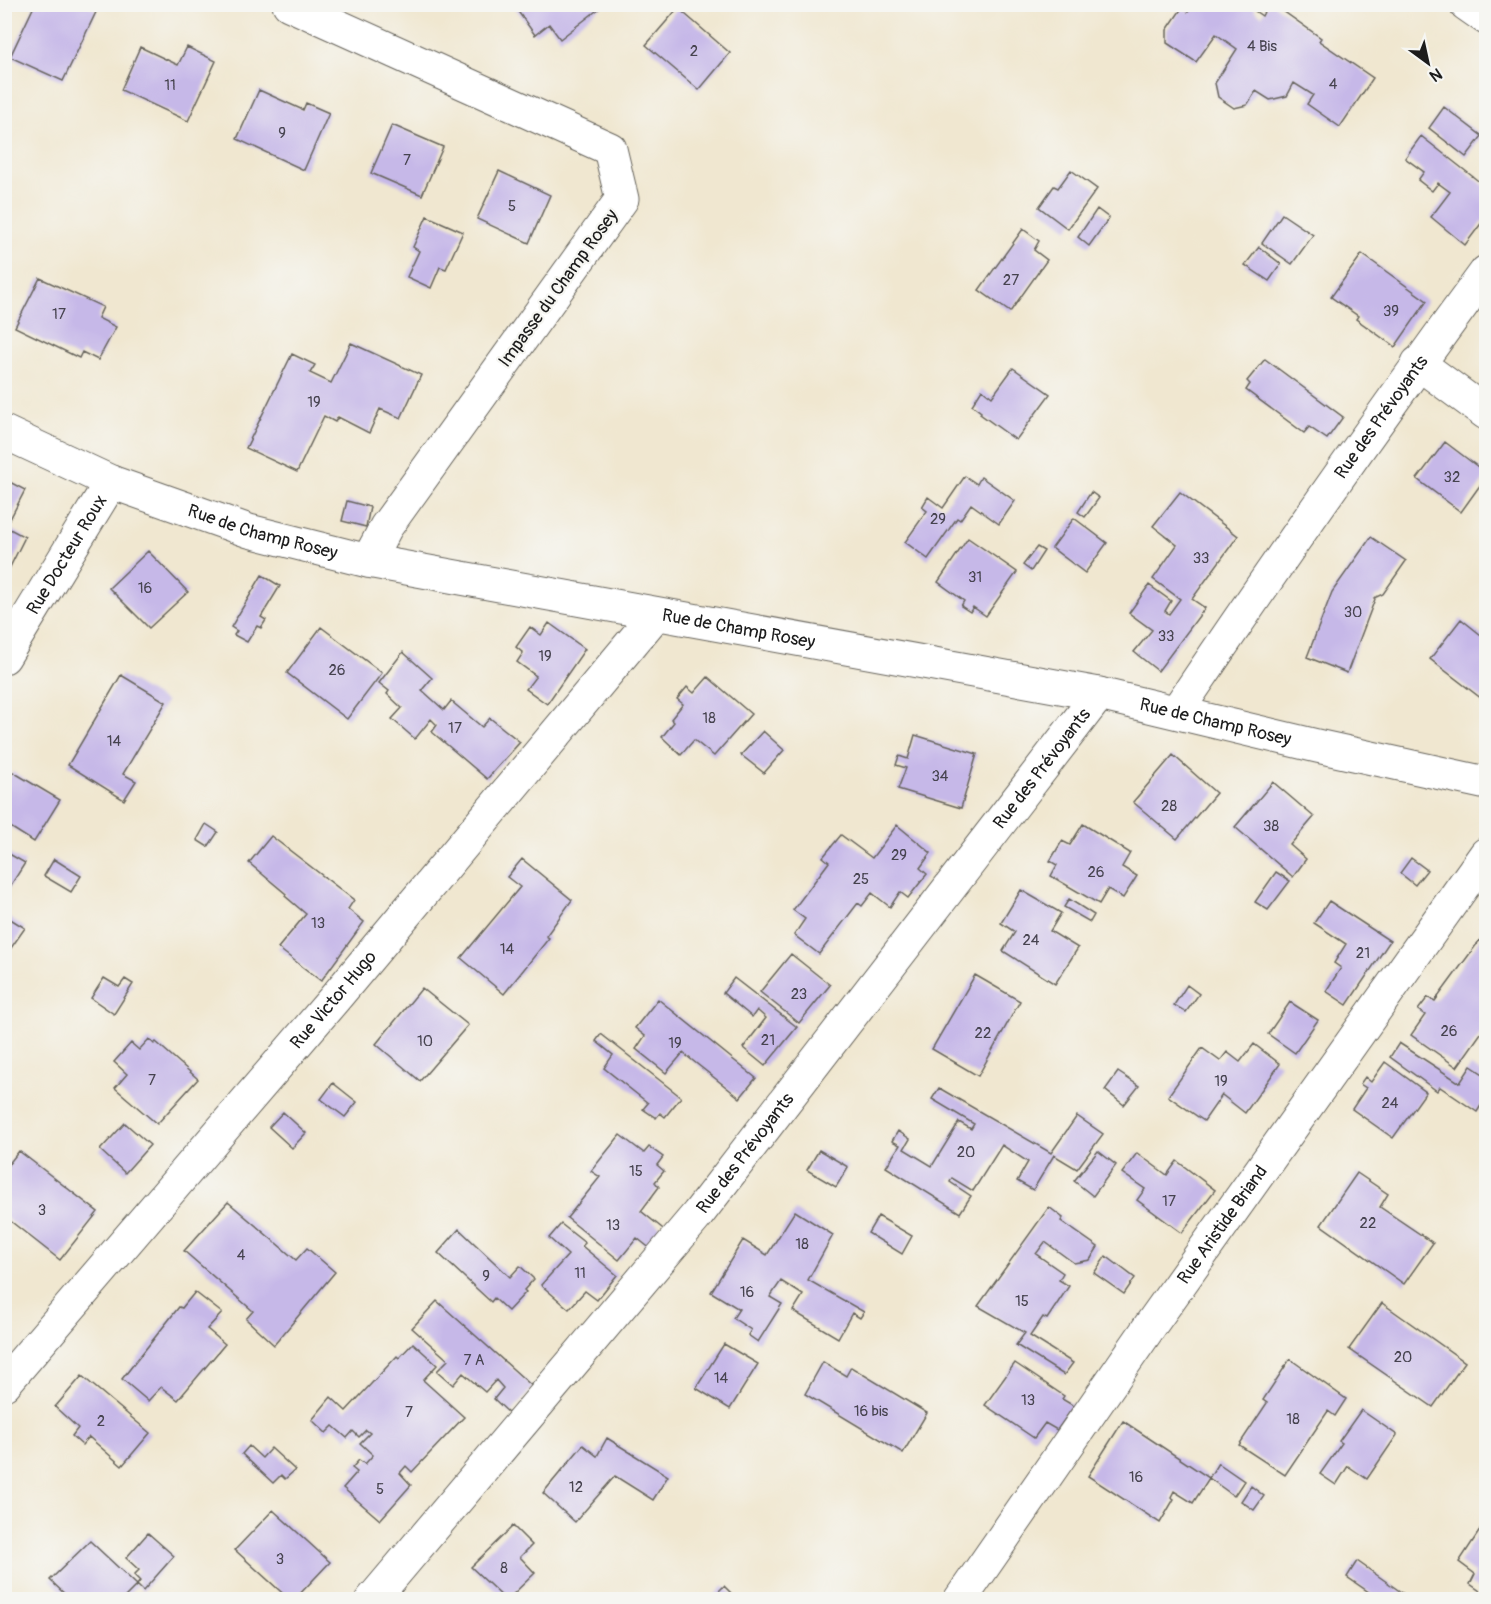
<svg xmlns="http://www.w3.org/2000/svg" width="1491" height="1604" font-family="Pangolin,sans-serif">
<style>
.building{fill:#c6b8e8}
.lines{fill:none;stroke-linecap:round;stroke-linejoin:round}
.minor-casing{stroke:#66635b;stroke-width:35}
.minor{stroke:#fff;stroke-width:33}
.labels{text-anchor:middle;stroke-width:4.5;stroke-linejoin:round;paint-order:stroke}
.number-label{font-size:15px;fill:#46434f}
.street-label{font-size:18px;fill:#1c1c1c;stroke:#f6f6f2}
</style>
<rect width="100%" height="100%" fill="#f6f6f2"/>
<filter id="ink" filterUnits="userSpaceOnUse"><feTurbulence type="fractalNoise" baseFrequency=".0167" numOctaves="2"/><feDisplacementMap in="SourceGraphic" scale="12" xChannelSelector="R" yChannelSelector="G"/><feConvolveMatrix kernelMatrix="1 2 1 2 8 2 1 2 1" color-interpolation-filters="sRGB"/></filter>
<filter id="wash" filterUnits="userSpaceOnUse"><feTurbulence type="fractalNoise" baseFrequency=".008" numOctaves="4" result="noise"/><feDisplacementMap in="SourceGraphic" scale="24" xChannelSelector="R" yChannelSelector="G"/><feGaussianBlur stdDeviation="1.35" result="paint"/><feColorMatrix in="noise" values="0 0 0 0 0 0 0 0 0 0 0 0 0 0 0 0 0 1.4 0 .05"/><feComposite in="paint" operator="in"/></filter>
<g filter="url(#wash)">
<rect width="100%" height="100%" fill="#f0e7d0"/>
<g id="blocks">
<path class="building" d="M35,4H86L97,10L63,81L10,57Z
M516,4H605L560,39L549,24L535,35L514,6Z
M1195,4H1253L1255,11L1262,16L1268,4H1273L1321,38L1319,41L1373,78L1340,127L1307,104L1313,95L1294,83L1287,96L1270,100L1256,91L1247,105L1234,108L1218,97L1215,83L1237,49L1216,34L1196,62L1167,43V30L1182,8L1188,12Z
M678,8L730,53L699,90L646,45Z
M140,47L178,65L187,47L216,61L188,121L121,90Z
M259,90L303,110L306,103L329,113L304,170L237,139Z
M1444,107L1482,136L1466,157L1429,128Z
M392,125L443,147L422,195L371,173Z
M1421,136L1486,187V217L1465,245L1431,217L1450,192L1438,183L1432,191L1418,180L1424,172L1405,158Z
M1071,170L1097,189L1068,229L1039,207L1054,186L1058,188Z
M499,171L550,195L529,243L477,219Z
M1097,209L1109,218L1089,246L1078,237Z
M1282,214L1313,235L1292,264L1262,243Z
M427,216L463,232L446,269L440,267L431,288L407,277L419,251L413,247Z
M1023,229L1039,241L1034,250L1047,260L1010,312L979,290Z
M1259,247L1281,264L1269,281L1245,265Z
M1362,254L1427,301L1395,347L1356,319L1358,316L1331,297Z
M40,278L103,307L98,318L116,327L98,360L82,352L79,358L15,327Z
M351,343L421,375L401,418L380,409L369,433L338,417L335,422L324,416L297,472L246,448L292,354L315,365L310,373L331,383Z
M1265,359L1343,417L1327,439L1309,427L1304,433L1246,390L1250,384L1247,381Z
M1013,368L1050,394L1016,440L980,414L981,412L972,405L982,389L992,397Z
M1445,442L1486,473V477L1461,512L1417,479Z
M965,476L977,484L981,477L1015,501L999,524L971,504L960,520L957,518L928,559L905,542L927,511L922,507L928,497L943,508Z
M4,479L25,490L6,527L25,537L4,579Z
M1091,492L1099,498L1085,517L1078,512Z
M1180,492L1238,536L1192,599L1205,608L1158,671L1134,652L1152,630L1129,613L1149,585L1171,601L1165,611L1169,614L1180,599L1153,579L1177,545L1153,526Z
M347,501L370,507L366,527L342,521Z
M1074,518L1107,543L1085,573L1052,548Z
M1371,537L1406,561L1383,594L1374,598L1375,599L1347,673L1307,657L1332,592Z
M968,538L1017,572L986,616L973,607L970,612L961,606L964,601L938,582Z
M1037,547L1044,551L1031,571L1023,565Z
M148,551L188,592L149,628L109,588Z
M262,575L280,586L261,617L266,620L261,628L257,626L247,642L234,635L237,631L231,627Z
M1461,619L1486,639V702L1430,659Z
M549,623L585,649L547,704L526,689L536,676L517,662L523,653L516,647L530,627L541,635Z
M321,627L382,673L347,719L287,673Z
M403,652L432,678L422,690L444,710L451,701L482,727L490,718L520,742L487,779L432,732L437,725L431,719L415,739L392,719L402,708L387,694L389,691L379,683Z
M121,675L166,702L123,774L136,781L124,800L68,765Z
M708,677L751,714L714,756L694,740L681,755L662,737L674,722L671,719L683,704L677,699L687,687L694,693Z
M763,731L784,750L764,773L741,755Z
M915,735L977,754L961,808L898,789L906,768L896,765L899,756L908,759Z
M1173,755L1216,793L1177,839L1133,802Z
M13,772L60,800L34,842L4,823V785Z
M1273,782L1314,817L1290,845L1306,859L1293,877L1235,827Z
M206,824L218,832L208,847L197,840Z
M1083,824L1130,853L1122,867L1137,876L1123,898L1108,889L1099,904L1051,876L1057,865L1050,861L1062,841L1070,845Z
M897,825L931,853L920,868L927,874L908,898L900,892L890,907L872,893L862,906L858,903L819,954L794,935L805,919L793,910L829,862L823,857L841,835L872,858Z
M271,836L354,900L348,909L364,922L321,981L278,948L306,914L285,896L286,894L249,863Z
M4,851L25,863L4,896Z
M1411,858L1427,870L1415,885L1400,873Z
M54,859L81,876L71,892L44,876Z
M522,859L572,900L546,936L549,938L504,994L461,958L520,887L507,877Z
M1276,872L1290,881L1268,910L1255,902Z
M1021,890L1061,913L1050,931L1078,948L1055,984L1003,951L1015,932L1001,923Z
M1069,899L1094,915L1090,922L1064,907Z
M1329,901L1390,941L1347,1005L1326,991L1341,968L1334,963L1346,944L1314,923Z
M4,915L25,928L11,948L4,943Z
M1482,937L1486,940V1026L1457,1067L1411,1035L1425,1015L1418,1010L1428,997L1435,1001Z
M791,954L830,985L799,1023L760,992Z
M975,975L1020,1001L978,1076L932,1049Z
M104,978L119,987L125,979L133,984L114,1014L91,998Z
M734,978L797,1027L765,1066L743,1048L766,1018L757,1010L752,1017L723,993Z
M1187,985L1199,994L1186,1012L1174,1005Z
M422,988L468,1025L420,1081L376,1044Z
M658,999L756,1078L740,1098L683,1053L666,1073L636,1049L645,1036L635,1028Z
M1290,1002L1318,1020L1295,1053L1268,1034Z
M601,1034L681,1097L665,1117L660,1113L656,1118L643,1109L648,1103L604,1068L613,1055L596,1041Z
M149,1039L154,1044L156,1042L198,1079L157,1124L115,1088L127,1074L114,1062L131,1043L139,1050Z
M1399,1043L1460,1083L1471,1066L1486,1076V1100L1485,1099L1477,1112L1440,1087L1437,1091L1390,1057Z
M1254,1044L1280,1064L1245,1113L1222,1095L1204,1121L1168,1096L1202,1048L1220,1061L1227,1052L1240,1062Z
M1385,1062L1426,1092L1393,1138L1352,1109L1366,1088L1360,1084L1365,1077L1371,1082Z
M1118,1072L1139,1086L1124,1105L1105,1090Z
M333,1083L357,1102L345,1117L321,1099Z
M939,1088L1051,1153L1077,1116L1103,1134L1077,1169L1054,1155L1033,1190L1017,1181L1028,1162L1002,1145L973,1191L952,1178L950,1182L971,1196L960,1213L886,1167L900,1145L892,1141L898,1131L910,1139L904,1149L932,1166L959,1122L971,1129L974,1124L932,1099Z
M283,1112L306,1133L292,1148L269,1127Z
M125,1123L150,1145L125,1173L100,1150Z
M620,1135L644,1153L649,1147L663,1157L657,1165L664,1171L655,1182L659,1187L641,1211L667,1232L652,1250L637,1238L619,1260L567,1218L600,1177L591,1171Z
M819,1150L848,1167L836,1187L807,1170Z
M19,1151L98,1212L60,1260L4,1216V1206L7,1203L4,1201V1170Z
M1098,1151L1116,1165L1093,1196L1074,1181Z
M1137,1153L1167,1175L1177,1161L1215,1190L1182,1233L1137,1200L1145,1189L1122,1173Z
M1357,1173L1388,1194L1380,1207L1433,1243L1404,1284L1321,1225Z
M228,1202L296,1260L307,1248L335,1272L274,1345L246,1319L253,1311L184,1251Z
M1049,1207L1063,1218L1061,1221L1098,1247L1090,1260L1074,1263L1045,1242L1036,1254L1063,1273L1059,1280L1069,1286L1047,1319L1043,1317L1030,1336L1073,1363L1064,1375L1016,1345L1025,1333L978,1306Z
M795,1211L833,1235L808,1280L864,1312L860,1318L852,1313L838,1338L793,1311L803,1295L781,1281L770,1297L782,1304L758,1342L748,1335L751,1330L733,1318L739,1309L711,1292L743,1240L767,1255Z
M878,1216L912,1236L902,1254L868,1233Z
M561,1224L585,1243L582,1246L617,1275L597,1300L585,1291L569,1309L541,1285L568,1255L549,1238Z
M459,1229L510,1277L520,1266L534,1279L524,1290L526,1292L508,1311L494,1298L491,1302L438,1253Z
M1106,1256L1135,1278L1124,1294L1094,1273Z
M195,1292L222,1313L207,1329L225,1344L178,1400L161,1387L148,1401L122,1379L179,1307L182,1308Z
M437,1301L533,1387L510,1414L494,1399L503,1388L496,1380L485,1392L463,1373L453,1385L437,1371L448,1360L412,1328Z
M1382,1303L1465,1362L1433,1407L1349,1349Z
M413,1343L437,1365L423,1380L464,1417L412,1472L406,1466L400,1473L411,1485L380,1520L343,1488L357,1472L352,1468L359,1460L365,1464L373,1455L360,1443L370,1433L366,1430L359,1437L353,1431L347,1438L333,1426L326,1433L312,1420L331,1397L346,1411L397,1356L399,1358Z
M724,1344L758,1364L730,1409L696,1388Z
M1290,1359L1346,1399L1335,1416L1328,1411L1285,1475L1239,1445L1267,1403L1263,1400Z
M823,1362L846,1376L851,1367L927,1413L903,1453L805,1394Z
M1015,1363L1064,1396L1062,1399L1074,1406L1057,1430L1045,1423L1034,1438L985,1405Z
M82,1376L150,1433L122,1466L89,1437L82,1445L72,1436L78,1428L55,1407Z
M1361,1410L1397,1435L1367,1479L1348,1466L1336,1485L1320,1474L1342,1443L1339,1441Z
M1123,1421L1209,1478L1218,1463L1244,1481L1234,1496L1209,1478L1193,1503L1174,1491L1171,1497L1174,1499L1160,1523L1088,1476Z
M607,1438L668,1476L653,1500L615,1476L575,1522L543,1493L583,1445L597,1456Z
M249,1446L262,1458L271,1448L295,1470L285,1479L281,1475L273,1483L242,1454Z
M1251,1486L1264,1496L1254,1510L1241,1501Z
M273,1510L330,1562L295,1599H289L235,1550Z
M1486,1521V1595L1470,1584L1475,1574L1459,1562Z
M513,1526L532,1545L520,1557L535,1573L508,1599H505L471,1567Z
M148,1533L174,1556L143,1591L137,1585L140,1581L134,1575L139,1570L126,1558Z
M90,1541L137,1585L123,1599H70L50,1580Z
M1357,1561L1391,1585L1411,1599H1379L1347,1577Z
M724,1586L737,1599H711Z"/>
</g>
</g>
<g filter="url(#ink)">
<use href="#blocks" fill-opacity="0" stroke="#66635b" stroke-width="1.5"/>
<g class="lines">
<defs>
<g id="minor">
<path d="M289,4L610,149L622,199L386,527L368,561"/>
<path d="M1466,4L1486,18"/>
<path d="M1418,363L1486,413"/>
<path id="s1" d="M4,432L111,482L249,531L368,561L1099,694L1317,746L1486,783"/>
<path id="s2" d="M4,657L111,482"/>
<path id="s3" d="M1177,711C1277,563 1380,416 1486,272"/>
<path id="s4" d="M4,1384L335,998L656,614"/>
<path id="s5" d="M372,1600L698,1214L1099,694"/>
<path id="s6" d="M960,1600L1150,1326L1486,854"/>
</g>
</defs>
<use href="#minor" class="minor-casing"/>
<use href="#minor" class="minor"/>
</g>
</g>
<g class="labels">
<g class="number-label">
<text x="1262" y="51">4 Bis</text>
<text x="694" y="56">2</text>
<text x="1333" y="89">4</text>
<text x="170" y="90">11</text>
<text x="282" y="138">9</text>
<text x="407" y="165">7</text>
<text x="512" y="211">5</text>
<text x="1011" y="285">27</text>
<text x="1391" y="316">39</text>
<text x="59" y="319">17</text>
<text x="314" y="407">19</text>
<text x="1452" y="482">32</text>
<text x="938" y="524">29</text>
<text x="1201" y="563">33</text>
<text x="975" y="582">31</text>
<text x="145" y="593">16</text>
<text x="1353" y="617">30</text>
<text x="1166" y="641">33</text>
<text x="545" y="661">19</text>
<text x="337" y="675">26</text>
<text x="709" y="723">18</text>
<text x="455" y="733">17</text>
<text x="114" y="746">14</text>
<text x="940" y="781">34</text>
<text x="1169" y="811">28</text>
<text x="1271" y="831">38</text>
<text x="899" y="860">29</text>
<text x="1096" y="877">26</text>
<text x="861" y="884">25</text>
<text x="318" y="928">13</text>
<text x="1031" y="945">24</text>
<text x="507" y="954">14</text>
<text x="1363" y="958">21</text>
<text x="799" y="999">23</text>
<text x="1449" y="1036">26</text>
<text x="983" y="1038">22</text>
<text x="768" y="1045">21</text>
<text x="425" y="1046">10</text>
<text x="675" y="1048">19</text>
<text x="152" y="1085">7</text>
<text x="1221" y="1086">19</text>
<text x="1390" y="1108">24</text>
<text x="966" y="1157">20</text>
<text x="636" y="1176">15</text>
<text x="1169" y="1206">17</text>
<text x="42" y="1215">3</text>
<text x="1368" y="1228">22</text>
<text x="613" y="1230">13</text>
<text x="802" y="1249">18</text>
<text x="241" y="1260">4</text>
<text x="580" y="1278">11</text>
<text x="486" y="1281">9</text>
<text x="747" y="1297">16</text>
<text x="1022" y="1306">15</text>
<text x="1403" y="1362">20</text>
<text x="474" y="1365">7 A</text>
<text x="721" y="1383">14</text>
<text x="1028" y="1405">13</text>
<text x="871" y="1416">16 bis</text>
<text x="409" y="1417">7</text>
<text x="1293" y="1424">18</text>
<text x="101" y="1426">2</text>
<text x="1136" y="1482">16</text>
<text x="576" y="1492">12</text>
<text x="380" y="1494">5</text>
<text x="280" y="1564">3</text>
<text x="504" y="1573">8</text>
</g>
<g class="street-label">
<text transform="translate(558 288) rotate(-54)" y="6">Impasse du Champ Rosey</text>
<text dy="6" stroke="none"><textPath href="#s3" startOffset="358">Rue des Prévoyants</textPath></text>
<text dy="6" stroke="none"><textPath href="#s1" startOffset="278">Rue de Champ Rosey</textPath></text>
<text dy="6" stroke="none"><textPath href="#s2" startOffset="120">Rue Docteur Roux</textPath></text>
<text dy="6" stroke="none"><textPath href="#s1" startOffset="764">Rue de Champ Rosey</textPath></text>
<text dy="6" stroke="none"><textPath href="#s1" startOffset="1250">Rue de Champ Rosey</textPath></text>
<text dy="6" stroke="none"><textPath href="#s5" startOffset="1068">Rue des Prévoyants</textPath></text>
<text dy="6" stroke="none"><textPath href="#s4" startOffset="506">Rue Victor Hugo</textPath></text>
<text dy="6" stroke="none"><textPath href="#s5" startOffset="582">Rue des Prévoyants</textPath></text>
<text dy="6" stroke="none"><textPath href="#s6" startOffset="458">Rue Aristide Briand</textPath></text>
</g>
</g>
<rect width="1491" height="1604" fill="none" stroke="#f6f6f2" stroke-width="24"/>
<g transform="translate(1428 63) rotate(147)" stroke="#f6f6f2" stroke-width="4.5" paint-order="stroke">
<path d="M0-4.5L10 22L0 15L-10 22Z" fill="#1c1c1c"/>
<text y="-9" font-size="16" font-weight="bold" text-anchor="middle" fill="#1c1c1c">N</text>
</g>
</svg>
